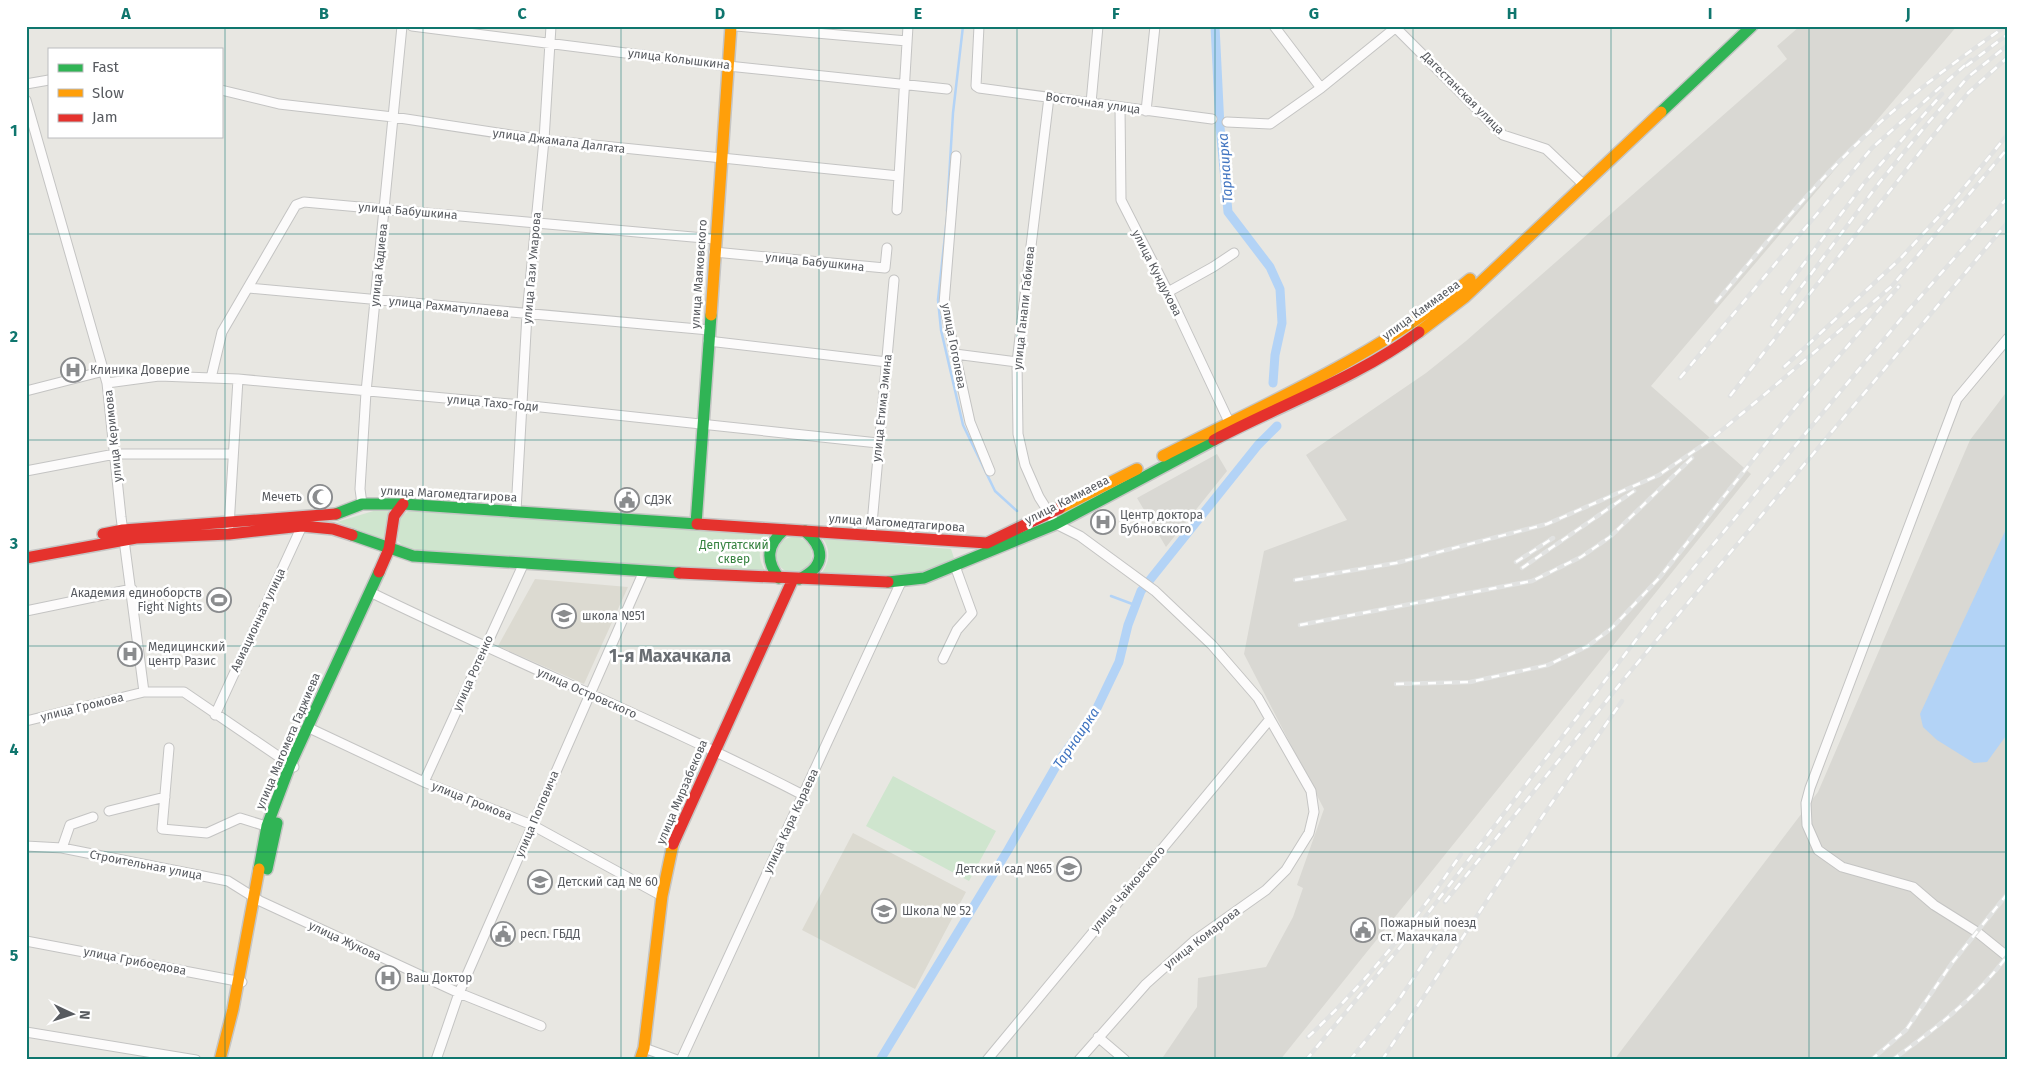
<svg xmlns="http://www.w3.org/2000/svg" width="2034" height="1086" font-family="'Fira Sans',sans-serif">
<style>
.industrial{fill:#d9d8d3}
.education{fill:#dcdad1}
.green{fill:#cfe5ce}
.water{fill:#b3d3f6}
.lines{fill:none;stroke-linecap:round;stroke-linejoin:round}
.stream{stroke:#b3d3f6;stroke-width:2.5}
.canal{stroke:#b3d3f6;stroke-width:9}
.street-casing{stroke:#c4c4c3;stroke-width:11}
.fast-casing{stroke:#c5c5c4;stroke-width:14}
.slow-casing{stroke:#c5c5c4;stroke-width:14}
.jam-casing{stroke:#c5c5c4;stroke-width:14}
.street{stroke:#fcfbfb;stroke-width:9}
.fast{stroke:#30b455;stroke-width:11}
.slow{stroke:#ff9f0a;stroke-width:11}
.jam{stroke:#e5322d;stroke-width:11}
.rail-casing{stroke:#e1e2e1;stroke-width:4.5}
.rail{stroke:#fff;stroke-width:2.5;stroke-dasharray:8;stroke-linecap:butt}
.grid{fill:none;stroke:#0f766e;stroke-width:1;stroke-opacity:0.55}
.labels{text-anchor:middle;stroke-width:5;stroke-linejoin:round;paint-order:stroke}
.street-label{font-size:12px;fill:#585b60;stroke:#fff}
.poi-label{font-size:12px;fill:#585b60;stroke:#fff;text-anchor:start}
.park-label{font-size:12px;fill:#35823f;stroke:#fff}
.water-label{font-size:14px;font-style:italic;fill:#4074c0;stroke:#fff}
.district-label{font-size:18px;font-weight:bold;fill:#696d72;stroke:#fff}
.neatline{fill:none;stroke:#0f766e;stroke-width:2}
.grid-label{font-size:16px;text-anchor:middle;font-weight:bold;fill:#0f766e}
</style>
<rect width="100%" height="100%" fill="#e8e7e2"/>
<path class="industrial" d="M1800,26H1957L1651,386L1751,474L1280,1060H1161L1197,1007L1198,978L1266,967L1293,917L1303,888L1297,885L1324,809L1244,654L1264,551L1347,520L1306,455L1426,373L1466,341L1787,59L1777,46Z
M2008,390V1060H1614L1818,792L1970,440Z
M1217,454L1227,471L1166,547L1137,498Z"/>
<path class="education" d="M535,579L628,587L584,684L498,646Z
M853,833L966,892L915,989L802,930Z"/>
<path class="green" d="M380,509L391,511L385,540L337,522Z
M409,511L769,535C757,548 757,559 767,574L406,549L398,541L400,517Z
M776 555a18 18 0 1 1 36 0a18 18 0 1 1-36 0Z
M823,539L951,549L954,558L923,573L899,578L820,575C829,564 832,551 823,539Z
M893,776L996,831L969,881L866,826Z"/>
<path class="water" d="M2008,525V733L1987,762L1974,763L1937,740L1923,727L1920,714Z"/>
<g class="lines">
<path class="stream" d="M947,211L953,113L963,26
M947,217L938,300L941,330L963,425L995,491L1017,511
M1111,596L1135,605"/>
<path class="canal" d="M1215,26L1220,127L1228,212L1270,267L1280,289L1282,323L1275,355L1273,383
M880,1060L1008,850L1059,761L1096,710L1119,662L1128,625L1141,591L1258,445L1277,426"/>
<defs>
<path id="street" d="M412,26L728,66L947,89
M736,26L907,41
M979,26L976,86L979,88L1212,119
M1274,26L1321,88
M1394,26L1503,135L1546,149L1584,185
M26,84L49,80
M221,90L279,104L393,117L544,140L899,176
M1049,97L1017,362L1018,434L1025,465L1039,497L1056,524L1080,536L1155,591L1212,645L1258,698L1311,791L1314,812L1309,833L1286,870L1266,890L1194,941L1146,984L1079,1060
M26,100L107,383L121,517L144,692
M1091,103L1098,26
M1120,107L1121,200L1168,292L1231,426
M1146,111L1155,26
M1227,122L1270,124L1321,88L1395,28
M956,156L944,304L970,422L990,471
M897,210L908,26
M714,252L885,268L887,248
M249,288L709,330
M1168,292L1213,267L1234,253
M2008,338L1957,399L1810,788L1806,803L1807,825L1818,850L1825,855L1842,867L1913,887L1934,905L1977,932L2008,957
M708,341L887,362
M955,354L1017,362
M211,378L222,332L296,205L304,202L715,239
M107,383L159,376L238,379L522,405L878,443
M26,391L104,371
M26,471L115,454H233
M362,504L360,489L366,392L402,26
M516,511L527,314L544,140L551,26
M229,526L238,379
M871,535L894,280
M370,592C513,662 661,722 803,795
M26,611L132,589
M943,659L957,630L972,613L955,566
M215,715L302,526
M26,721L144,692H184L294,767
M307,727L424,782L532,825L662,896
M169,748L162,829L207,833L240,818L272,828
M424,782L523,565
M109,811L165,797
M26,846L62,848L228,881L260,901L459,993L541,1026
M62,848L70,825L93,817
M26,941L242,982
M26,1032L196,1060
M1098,1037L1125,1060
M644,1048L677,1060
M436,1060L459,993L644,571
M681,1060L901,582
M987,1060L1270,719"/>
<path id="fast" d="M1661,112L1752,26
M336,514L362,504H403L697,524
M696,524L711,315
M352,535L413,556L679,573
M779,578C765,560 767,545 784,530
M799,579C825,567 826,549 805,531
M888,582L924,578L1056,524L1214,440
M259,869L267,826L290,765L379,572
M267,869L277,823"/>
<path id="slow" d="M711,315L731,26
M1419,332L1465,297L1661,112
M1163,456C1269,402 1378,356 1470,279
M1060,508L1137,469
M220,1060L233,1009L259,869
M640,1060L644,1048L662,896L673,844"/>
<path id="jam" d="M1214,440C1282,404 1357,378 1419,332
M697,524L987,543L1060,508
M103,534L123,530L336,514
M26,558L136,538L229,534L302,526L333,529L352,535
M379,572L389,549L394,516L403,504
M679,573L888,582
M673,844L793,579"/>
</defs>
<use href="#street" class="street-casing"/>
<use href="#fast" class="fast-casing"/>
<use href="#slow" class="slow-casing"/>
<use href="#jam" class="jam-casing"/>
<use href="#street" class="street"/>
<use href="#fast" class="fast"/>
<use href="#slow" class="slow"/>
<use href="#jam" class="jam"/>
<defs>
<path id="rail" d="M1966,66L2008,34
M1782,293L1865,182L1942,94
M1716,302C1764,246 1811,187 1865,136C1908,96 1957,60 2006,26
M1772,326L1879,183L1927,124L1968,77L2008,45
M1784,367L1900,259L1953,201L2008,134
M1680,378L1872,148L1971,60
M1730,396L1928,142L1968,93L2008,57
M1516,562L1553,538
M1522,568L1634,491
M1295,580L1396,563L1547,524L1659,475L1710,440L1757,401L1892,286L2008,148
M1300,625L1532,581L1581,557L1610,537L1692,458
M1396,684L1470,682L1548,665L1588,646L1612,628L1660,577L1787,417L1899,286
M1445,902L1624,679L2008,222
M1308,1037C1365,984 1417,919 1461,854
M1306,1060L1422,921L1661,607L1900,320L2008,197
M1350,1060L1398,1001L1453,919
M1382,1060L1542,817L1622,701
M1871,1060L1906,1030L1952,963L2008,893
M1892,1060C1934,1030 1977,997 2008,955"/>
</defs>
<use href="#rail" class="rail-casing"/>
<use href="#rail" class="rail"/>
</g>
<path class="grid" d="M225,26V1060M423,26V1060M621,26V1060M819,26V1060M1017,26V1060M1215,26V1060M1413,26V1060M1611,26V1060M1809,26V1060M26,234H2008M26,440H2008M26,646H2008M26,852H2008"/>
<defs>
<symbol id="hospital-ring" viewBox="-11 -11 22 22"><circle r="9.5" fill="#fff" stroke="#8a8c8e" stroke-width="1.5"/><path d="M-5-5h3v3.5h4V-5h3V5h-3V1.5h-4V5h-3Z" fill="#8a8c8e"/></symbol>
<symbol id="mosque-ring" viewBox="-11 -11 22 22"><circle r="9.5" fill="#fff" stroke="#8a8c8e" stroke-width="1.5"/><path d="M3.5-4.9A6 6 0 1 0 3.5 4.9A5 5 0 1 1 3.5-4.9Z" fill="#8a8c8e"/></symbol>
<symbol id="civic-ring" viewBox="-11 -11 22 22"><circle r="9.5" fill="#fff" stroke="#8a8c8e" stroke-width="1.5"/><path d="M-.6-6.5H3V-4.5H.6V-3L4-1V1h2V6H-6V1h2V-1L-.6-3ZM-1.2 2.5V6h2.4V2.5Z" fill="#8a8c8e"/></symbol>
<symbol id="stadium-ring" viewBox="-11 -11 22 22"><circle r="9.5" fill="#fff" stroke="#8a8c8e" stroke-width="1.5"/><path d="M0-5a6.5 5 0 1 0 0 10a6.5 5 0 1 0 0-10ZM-3.5-1.8h7v3.6h-7Z" fill="#8a8c8e"/></symbol>
<symbol id="school-ring" viewBox="-11 -11 22 22"><circle r="9.5" fill="#fff" stroke="#8a8c8e" stroke-width="1.5"/><path d="M0-5L7-2L0 1L-7-2ZM-4 1L0 2.5L4 1V4Q0 6-4 4Z" fill="#8a8c8e"/></symbol>
</defs>
<g fill-rule="evenodd">
<use href="#hospital-ring" x="59" y="356" width="28" height="28"/>
<use href="#mosque-ring" x="306" y="483" width="28" height="28"/>
<use href="#civic-ring" x="613" y="486" width="28" height="28"/>
<use href="#hospital-ring" x="1089" y="508" width="28" height="28"/>
<use href="#stadium-ring" x="205" y="586" width="28" height="28"/>
<use href="#school-ring" x="550" y="602" width="28" height="28"/>
<use href="#hospital-ring" x="116" y="640" width="28" height="28"/>
<use href="#school-ring" x="1055" y="855" width="28" height="28"/>
<use href="#school-ring" x="526" y="868" width="28" height="28"/>
<use href="#school-ring" x="870" y="897" width="28" height="28"/>
<use href="#civic-ring" x="1349" y="916" width="28" height="28"/>
<use href="#civic-ring" x="489" y="920" width="28" height="28"/>
<use href="#hospital-ring" x="374" y="964" width="28" height="28"/>
</g>
<g class="labels">
<g class="street-label">
<text transform="translate(679 59) rotate(7)" y="4">улица Колышкина</text>
<text transform="translate(1463 93) rotate(45)" y="4">Дагестанская улица</text>
<text transform="translate(1093 103) rotate(8)" y="4">Восточная улица</text>
<text transform="translate(559 141) rotate(7)" y="4">улица Джамала Далгата</text>
<text transform="translate(408 211) rotate(5)" y="4">улица Бабушкина</text>
<text transform="translate(815 262) rotate(6)" y="4">улица Бабушкина</text>
<text transform="translate(379 265) rotate(-84)" y="4">улица Кадиева</text>
<text transform="translate(532 268) rotate(-85)" y="4">улица Гази Умарова</text>
<text transform="translate(1157 273) rotate(63)" y="4">улица Кундухова</text>
<text transform="translate(699 274) rotate(-86)" y="4">улица Маяковского</text>
<text transform="translate(449 307) rotate(6)" y="4">улица Рахматуллаева</text>
<text transform="translate(1024 308) rotate(-84)" y="4">улица Ганапи Габиева</text>
<text transform="translate(1421 310) rotate(-36)" y="4">улица Каммаева</text>
<text transform="translate(954 346) rotate(79)" y="4">улица Гоголева</text>
<text transform="translate(493 403) rotate(5)" y="4">улица Тахо-Годи</text>
<text transform="translate(882 408) rotate(-84)" y="4">улица Етима Эмина</text>
<text transform="translate(113 436) rotate(-96)" y="4">улица Керимова</text>
<text transform="translate(449 494) rotate(3)" y="4">улица Магомедтагирова</text>
<text transform="translate(1067 500) rotate(-27)" y="4">улица Каммаева</text>
<text transform="translate(897 523) rotate(4)" y="4">улица Магомедтагирова</text>
<text transform="translate(258 620) rotate(-65)" y="4">Авиационная улица</text>
<text transform="translate(473 673) rotate(-66)" y="4">улица Ротенко</text>
<text transform="translate(587 693) rotate(24)" y="4">улица Островского</text>
<text transform="translate(82 707) rotate(-14)" y="4">улица Громова</text>
<text transform="translate(288 741) rotate(-67)" y="4">улица Магомета Гаджиева</text>
<text transform="translate(682 792) rotate(-67)" y="4">улица Мирзабекова</text>
<text transform="translate(472 801) rotate(22)" y="4">улица Громова</text>
<text transform="translate(537 814) rotate(-67)" y="4">улица Поповича</text>
<text transform="translate(791 821) rotate(-65)" y="4">улица Кара Караева</text>
<text transform="translate(146 865) rotate(11)" y="4">Строительная улица</text>
<text transform="translate(1128 889) rotate(-50)" y="4">улица Чайковского</text>
<text transform="translate(1202 938) rotate(-38)" y="4">улица Комарова</text>
<text transform="translate(345 941) rotate(25)" y="4">улица Жукова</text>
<text transform="translate(135 961) rotate(11)" y="4">улица Грибоедова</text>
</g>
<g class="poi-label">
<text x="90" y="374">Клиника Доверие</text>
<text x="302" y="501" text-anchor="end">Мечеть</text>
<text x="644" y="504">СДЭК</text>
<text x="1120" y="519">Центр доктора<tspan x="1120" dy="14">Бубновского</tspan></text>
<text x="202" y="597" text-anchor="end">Академия единоборств<tspan x="202" dy="14">Fight Nights</tspan></text>
<text x="582" y="620">школа №51</text>
<text x="148" y="651">Медицинский<tspan x="148" dy="14">центр Разис</tspan></text>
<text x="1052" y="873" text-anchor="end">Детский сад №65</text>
<text x="558" y="886">Детский сад № 60</text>
<text x="902" y="915">Школа № 52</text>
<text x="1380" y="927">Пожарный поезд<tspan x="1380" dy="14">ст. Махачкала</tspan></text>
<text x="520" y="938">респ. ГБДД</text>
<text x="406" y="982">Ваш Доктор</text>
</g>
<g class="park-label">
<text x="734" y="549">Депутатский<tspan x="734" dy="14">сквер</tspan></text>
</g>
<g class="water-label">
<text transform="translate(1225 168) rotate(-94)" y="5">Тарнаирка</text>
<text transform="translate(1076 738) rotate(-56)" y="5">Тарнаирка</text>
</g>
<g class="district-label">
<text x="670" y="662">1-я Махачкала</text>
</g>
</g>
<rect width="2034" height="1086" fill="none" stroke="#ffffff" stroke-width="55"/>
<rect x="48" y="48" width="175" height="90" fill="#ffffff" stroke="#bcbdbf"/>
<rect x="58" y="64" width="25" height="8" fill="#30b455" stroke="#bcbdbf"/>
<text x="92" y="72" font-size="15" fill="#585b60">Fast</text>
<rect x="58" y="89" width="25" height="8" fill="#ff9f0a" stroke="#bcbdbf"/>
<text x="92" y="98" font-size="15" fill="#585b60">Slow</text>
<rect x="58" y="114" width="25" height="8" fill="#e5322d" stroke="#bcbdbf"/>
<text x="92" y="122" font-size="15" fill="#585b60">Jam</text>
<g transform="translate(72 1014) rotate(94)" stroke="#ffffff" stroke-width="4" paint-order="stroke">
<path d="M0-4L9 19L0 12L-9 19Z" fill="#585b60"/>
<text y="-8" font-size="14" font-weight="bold" text-anchor="middle" fill="#585b60">N</text>
</g>
<rect x="28" y="28" width="1978" height="1030" class="neatline"/>
<g class="grid-label">
<text x="126" y="19">A</text>
<text x="324" y="19">B</text>
<text x="522" y="19">C</text>
<text x="720" y="19">D</text>
<text x="918" y="19">E</text>
<text x="1116" y="19">F</text>
<text x="1314" y="19">G</text>
<text x="1512" y="19">H</text>
<text x="1710" y="19">I</text>
<text x="1908" y="19">J</text>
<text x="14" y="136">1</text>
<text x="14" y="342">2</text>
<text x="14" y="549">3</text>
<text x="14" y="755">4</text>
<text x="14" y="961">5</text>
</g>
</svg>
